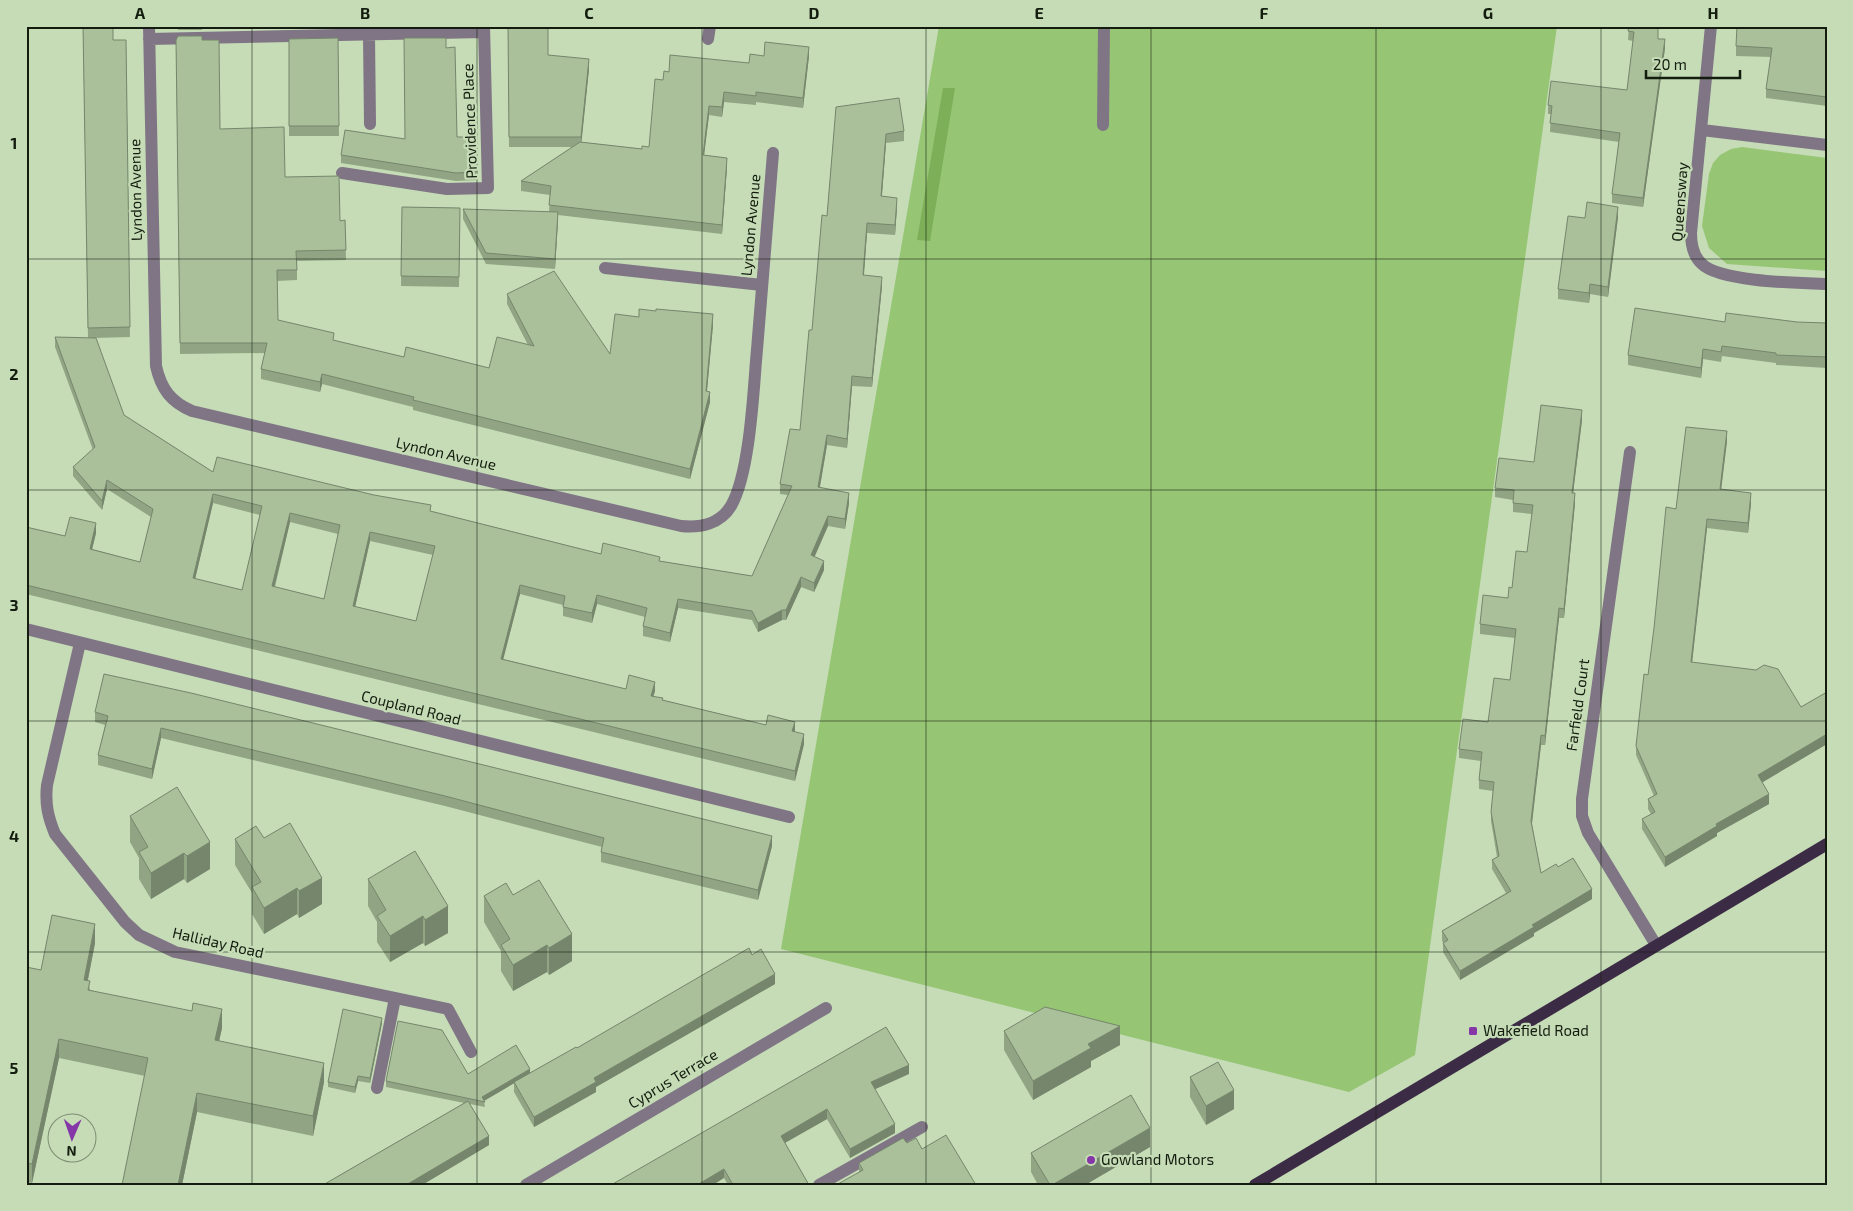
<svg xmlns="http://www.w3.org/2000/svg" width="1853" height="1211" font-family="'Exo 2',sans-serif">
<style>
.green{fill:#96c574}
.forest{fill:#7dae58}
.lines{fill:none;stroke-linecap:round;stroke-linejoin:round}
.minor{stroke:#7f7585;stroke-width:12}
.major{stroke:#3c2b45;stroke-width:12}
.wall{fill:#91a584;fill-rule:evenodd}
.shaded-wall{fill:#76866c}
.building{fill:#a9c09a;stroke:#76866c;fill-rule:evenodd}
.grid{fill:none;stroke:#131c0e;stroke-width:1;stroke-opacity:0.55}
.poi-dot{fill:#8537a8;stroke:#c5dcb6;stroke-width:2}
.labels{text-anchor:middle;stroke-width:4.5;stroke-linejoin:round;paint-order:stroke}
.street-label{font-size:15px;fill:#131c0e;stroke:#c5dcb6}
.poi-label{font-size:15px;fill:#131c0e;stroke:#c5dcb6;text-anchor:start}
.neatline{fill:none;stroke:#131c0e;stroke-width:2}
.grid-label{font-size:16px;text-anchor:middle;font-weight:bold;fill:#131c0e}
</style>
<rect width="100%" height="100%" fill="#c5dcb6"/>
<path class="green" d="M939,26H1557L1415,1055L1349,1092L781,949Z
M1742,147L1827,158V271L1727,264L1709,248L1702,226L1709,174L1713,163L1720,155L1731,149Z"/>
<path class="forest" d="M943,88H955L930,241L917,240Z"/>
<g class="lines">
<path class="minor" d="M149,26L156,366C161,389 171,402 192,411L681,526C700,528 720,524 731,506C749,475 753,399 756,361C762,292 767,223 773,153
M1711,26L1691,233C1691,245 1693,256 1702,264C1720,282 1800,283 1827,284
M369,35L370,124
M149,39L484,32
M708,39L710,26
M1103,125L1104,26
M1702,130L1827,145
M342,173L447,189L488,188L484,26
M605,268L762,285
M1630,452L1582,799V816L1588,833L1656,945
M26,629L789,817
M80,643L47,785C45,804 48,817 55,834L125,922L139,935L175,952L448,1009L471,1052
M377,1088L395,998
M526,1185L826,1008
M819,1185L922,1127"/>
<path class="major" d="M1255,1185L1827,844"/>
</g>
<path class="wall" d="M83,26L113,40H126L130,337L94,338L124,415L213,472L431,511L601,554L660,561L752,576L788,495L780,494V484L800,430L827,216L836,107L904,131V141L886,143L882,196L897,207L895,235L867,233L864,275L882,286L872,387L852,386L847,448L827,445L820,487L849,503L845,529L828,526L814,557L824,570L814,592L801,587L786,620H782L758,632L752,620L678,608L670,642L643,636V626L645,617L597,604L592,623L563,616V605L520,594L503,659L626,689L655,691L653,696L663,700L795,732L804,744L795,781L26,594V527L65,536L96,533L92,549L140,562L151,517L107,489L102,510L73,476V467L93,450L55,347V337L88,338ZM213,503L260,515L242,590L195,579ZM290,522L338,534L324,599L275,587ZM370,541L433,555L416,621L355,607Z
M178,26H202V30H178Z
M508,26L548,55L589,69L581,142L642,149L649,147L663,80L669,72L749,63L764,56H809L803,108L756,102V105L724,102L722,117L709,115L704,155L727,167L722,234L558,215L555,269L486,264L463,219V209L549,212L550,195L521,191V181L572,147H509Z
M1629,26L1658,39L1665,48L1643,207L1612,203V194L1619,142L1550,132L1551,114H1548V105L1627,90L1633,41L1628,40Z
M1827,26V106L1766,98V89L1771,57L1736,56V46Z
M338,38L339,136H289V39Z
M202,40L220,129L285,177L340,221L345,220L346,260L297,261V280L277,281L278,320L334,341L404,357L489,368L528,345L507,304V294L610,354L639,317L713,325L707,391L710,402L690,479L413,410V407L322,384L320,392L261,379V369L265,353L180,354L176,50Z
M446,48L457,137H476V180L456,181L341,163V155L405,139Z
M402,207L460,208L459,287L401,286Z
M1618,217L1608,297L1590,294L1589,303L1558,299V289L1585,218Z
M1725,322L1827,323V368L1776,365V363L1722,356L1721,362L1703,359L1701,378L1628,365V355Z
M1582,420L1573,493L1575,503L1564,618H1559L1545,745H1541L1532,824L1541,873L1558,867L1592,899L1534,933V936L1460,980L1443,952V942L1442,941V931L1506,893L1492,869V860L1497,857L1491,821V812L1493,791L1479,789V780L1481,761L1459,758V749L1488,722L1510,680L1515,638L1480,634V624L1508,598L1527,552L1532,514L1513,512V500L1495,497V488L1534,462Z
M1727,441L1721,489L1751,503L1748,533L1707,528L1692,663L1801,707L1827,692V744L1762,782L1769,804L1717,833V836L1665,867L1642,829V819L1651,814L1648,809V799L1654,796L1636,755V746L1676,509Z
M95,712L772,846L758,900L601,862V852L602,847L445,806L161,738L152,779L98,765V755L105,725L95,722Z
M130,816L210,869L187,883L184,879L151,899L139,879V858L130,842Z
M264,838L322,904L299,918L297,914L264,934L252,914V893L235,865V839Z
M368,879L448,933L425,946L423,943L390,962L377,942V922L368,906Z
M513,895L572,961L549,975L547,972L513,991L501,971V951L484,922V896Z
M95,943L88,980L90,990L222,1028L219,1041L324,1082L313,1136L197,1112L182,1185H122L145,1076L59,1058L32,1183L26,1182V967L41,970Z
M752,955L775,984L596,1087V1092L534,1127L514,1092V1083L484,1101L485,1107L470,1104L489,1145L422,1185H323L464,1103L386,1087V1081L468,1074L530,1073Z
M382,1023L370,1083L358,1081L355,1093L328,1087V1082Z
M1004,1031L1120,1045L1091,1061V1067L1033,1100L1004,1050Z
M909,1074L875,1089L895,1133L850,1158L827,1119L785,1143L809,1185H728L724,1178L611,1185Z
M1190,1077L1234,1109L1206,1125L1190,1097Z
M907,1143L922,1149L859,1172V1163Z
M1150,1147L1085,1185H1038L1031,1172V1153Z"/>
<path class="shaded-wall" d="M1665,39V48L1643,207V198Z
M809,47V56L803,108V98Z
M589,59V69L581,147V137Z
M724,92V102L722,117V107Z
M709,106V115L703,164V155Z
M886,134V143L881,206V196Z
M727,158V167L722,234V225Z
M897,198V207L895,235V225Z
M1618,207V217L1608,297V287Z
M558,212V222L555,269V259Z
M867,223V233L863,285V275Z
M882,277V286L872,387V378Z
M1590,284V294L1589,303V293Z
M713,314V325L706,401V391Z
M1703,349V359L1701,378V368Z
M322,374V384L320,392V382Z
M852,376V386L847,448V439Z
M710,392V402L690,479V469Z
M1582,410V420L1572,502V493Z
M1727,431V441L1720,499V489Z
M827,435V445L818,497V487Z
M107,480V489L102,510V501Z
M849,493V503L845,529V519Z
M1575,493V503L1564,618V609Z
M1751,493V503L1748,533V523Z
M213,494V503L193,588V578Z
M290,513V522L272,596V586Z
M828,516V526L811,565V555Z
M1707,519V528L1691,672V662Z
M96,523V533L90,558V549Z
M370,532V541L353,616V606Z
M824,561V570L814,592V583Z
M801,577V587L786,620V610Z
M520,585V594L501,668V659Z
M597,595V604L592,623V613Z
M678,599V608L670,642V633Z
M1559,608V618L1545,745V736Z
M782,610V620L758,632V623Z
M655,682V691L651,705V696Z
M795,722V731L792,741V731Z
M161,728V738L152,779V769Z
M804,734V744L795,781V771Z
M1827,734V744L1758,785V775Z
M1541,735V745L1531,830V821Z
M1769,794V804L1717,833V836L1665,867V857L1716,824Z
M772,836V846L758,900V890Z
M210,842V869L187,883V856Z
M184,853V879L151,899V873Z
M322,878V904L299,918V891Z
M297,888V914L264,934V908Z
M1592,889V899L1534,933V936L1460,980V971L1532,925Z
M448,906V933L425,946V920Z
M423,916V943L390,962V936Z
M95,924V943L84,999V980Z
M572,934V961L549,975V948Z
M547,945V972L513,991V965Z
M775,974V984L596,1087V1092L534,1127V1117L594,1078Z
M222,1009V1028L215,1059V1040Z
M382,1018V1023L370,1083V1078Z
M1120,1026V1045L1091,1061V1067L1033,1100V1081L1088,1044Z
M59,1039V1058L32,1183V1164Z
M324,1063V1082L313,1136V1116Z
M909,1065V1074L871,1091V1082Z
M530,1069V1074L482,1102V1097Z
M358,1076V1081L355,1093V1087Z
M1234,1090V1109L1206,1125V1106Z
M197,1093V1112L182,1185H178Z
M827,1109V1119L781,1145V1136Z
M895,1124V1133L850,1158V1149Z
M1150,1128V1147L1085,1185H1052Z
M489,1136V1145L422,1185H406Z
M724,1169V1178L713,1185H697Z"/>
<path class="building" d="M83,26H113V40H126L130,327L88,328Z
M508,26H548V55L589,59L581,137H509Z
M1629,26H1658V39H1665L1643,198L1612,194L1620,133L1550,123L1552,106L1548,105L1551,81L1627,90L1634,32L1628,31Z
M1737,26H1827V97L1766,89L1772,48L1736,46Z
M178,36H202V40H219L220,129L284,127L285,177L339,176L340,221L345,220L346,250L296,251L297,270H277L278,320L334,333L333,340L404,357L406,347L489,368L497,337L534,346L507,294L554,271L610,354L615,314L639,317V309L656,311V309L713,314L706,391L710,392L690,469L413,400L414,397L322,374L320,382L261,369L267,343H180L176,40Z
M338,38L339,126H289V39Z
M404,38H446V48L455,47L457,137H476V172L456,173L341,155L345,130L405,139Z
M765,42L809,47L803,98L756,92V96L724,92L722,107L709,106L703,155L727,158L722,225L549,205L551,186L521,181L580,142L642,149V146L649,147L655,79L663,80L664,71L669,72L670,55L749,63L750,54L764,56Z
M899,98L904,131L886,134L881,196L897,198L895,225L867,223L863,275L882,277L872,378L852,376L847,439L827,435L818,487L849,493L845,519L828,516L811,555L824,561L814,583L801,577L786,610H782L758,623L752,611L678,599L670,633L643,626L647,608L597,595L592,613L563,607L565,596L520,585L501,659L626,689L629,675L655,682L651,696L663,698L662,700L766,725L768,715L795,722L792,731L804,734L795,771L26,585V527L65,536L70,517L96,523L90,549L140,562L153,509L107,480L102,501L73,467L95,447L55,337L96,338L124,415L213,472L217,457L374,495L431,505L430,511L601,554L603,543L660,557L659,561L752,576L792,486L780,484L790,429L800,430L809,330H812L822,215L827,216L836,107ZM213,494L262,506L242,590L193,578ZM290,513L340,525L324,599L272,586ZM370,532L435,546L416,621L353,606Z
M1587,202L1618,207L1608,287L1590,284L1589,293L1558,289L1568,216L1585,218Z
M402,207L460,208L459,277L401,276Z
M463,209L558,212L555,259L486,253Z
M1635,308L1725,322L1726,313L1797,322L1827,323V357L1776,355V353L1722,346L1721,352L1703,349L1701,368L1628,355Z
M1541,405L1582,410L1572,493H1575L1564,609L1559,608L1545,736L1541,735L1531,821L1541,873L1556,864L1558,867L1573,858L1592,889L1532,925L1534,927L1460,971L1443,943L1448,940L1442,931L1511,891L1492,860L1499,856L1491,812L1494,782L1479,780L1482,752L1459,749L1463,719L1488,722L1494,678L1510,680L1516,629L1480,624L1483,595L1508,598L1509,587L1512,588L1516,551L1527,552L1533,505L1513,503L1514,490L1495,488L1499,458L1534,462Z
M1686,427L1727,431L1720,489L1751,493L1748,523L1707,519L1691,662L1756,670L1764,665L1778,669L1801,707L1827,692V734L1758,775L1769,794L1716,824L1717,826L1665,857L1642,819L1655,812L1648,799L1657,794L1636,746L1644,674L1648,675L1654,628L1666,507L1676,509Z
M104,674L191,693L772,836L758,890L601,852L604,838L445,796L161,728L152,769L98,755L108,716L95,712Z
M177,787L210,842L187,856L184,853L151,873L139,852L148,847L130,816Z
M290,823L322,878L299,891L297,888L264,908L252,887L261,882L235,839L256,826L264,838Z
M415,851L448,906L425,920L423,916L390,936L377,916L386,910L368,879Z
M539,880L572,934L549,948L547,945L513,965L501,945L510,939L484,896L506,883L513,895Z
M52,915L95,924L84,980L90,981L88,990L192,1011L193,1003L222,1009L215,1040L324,1063L313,1116L197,1093L178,1185H122L148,1058L59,1039L32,1164L26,1163V967L41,970Z
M749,948L752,955L761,949L775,974L594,1078L596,1082L534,1117L514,1082L576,1047L577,1048Z
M1045,1007L1120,1026L1088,1044L1091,1048L1033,1081L1004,1031Z
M343,1009L382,1018L370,1078L358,1076L355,1087L328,1082Z
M398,1021L442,1030L468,1074L516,1045L530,1069L482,1097L485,1102L386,1081Z
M886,1027L909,1065L871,1082L895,1124L850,1149L827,1109L781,1136L809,1185H733L724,1169L697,1185H611Z
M1218,1062L1234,1090L1206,1106L1190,1077Z
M1131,1095L1150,1128L1052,1185H1050L1031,1153Z
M468,1101L489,1136L406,1185H323Z
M946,1135L976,1185H836L863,1170L859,1163L903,1138L907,1143L916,1138L922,1149Z"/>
<path class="grid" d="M252,26V1185M477,26V1185M702,26V1185M926,26V1185M1151,26V1185M1376,26V1185M1601,26V1185M26,259H1827M26,490H1827M26,721H1827M26,952H1827"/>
<g class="poi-dot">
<rect x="1468" y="1026" width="10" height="10" rx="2.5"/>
<circle cx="1091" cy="1160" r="5"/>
</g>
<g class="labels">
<g class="street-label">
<text transform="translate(470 121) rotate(-92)" y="5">Providence Place</text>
<text transform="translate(136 190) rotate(-91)" y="5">Lyndon Avenue</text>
<text transform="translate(1680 202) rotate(-86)" y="5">Queensway</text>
<text transform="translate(751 225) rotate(-85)" y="5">Lyndon Avenue</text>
<text transform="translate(446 454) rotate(13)" y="5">Lyndon Avenue</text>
<text transform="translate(1578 705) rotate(-82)" y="5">Farfield Court</text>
<text transform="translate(411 708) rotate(14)" y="5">Coupland Road</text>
<text transform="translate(218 943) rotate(13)" y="5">Halliday Road</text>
<text transform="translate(673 1079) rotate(-31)" y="5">Cyprus Terrace</text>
</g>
<g class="poi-label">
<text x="1483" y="1036">Wakefield Road</text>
<text x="1101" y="1165">Gowland Motors</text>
</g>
</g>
<rect width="1853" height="1211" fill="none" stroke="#c5dcb6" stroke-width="55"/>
<g transform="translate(72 1138) rotate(182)"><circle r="24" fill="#c5dcb6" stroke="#7e8f73"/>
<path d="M0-4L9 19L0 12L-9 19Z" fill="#8537a8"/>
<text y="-8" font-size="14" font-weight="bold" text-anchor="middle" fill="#131c0e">N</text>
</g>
<path d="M1646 70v8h94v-8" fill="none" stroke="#131c0e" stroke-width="2.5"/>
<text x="1653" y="70" font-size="15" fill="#131c0e" stroke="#c5dcb6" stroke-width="4" paint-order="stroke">20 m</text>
<rect x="28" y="28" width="1798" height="1156" class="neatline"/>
<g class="grid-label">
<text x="140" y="19">A</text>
<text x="365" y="19">B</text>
<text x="589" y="19">C</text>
<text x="814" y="19">D</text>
<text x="1039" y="19">E</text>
<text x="1264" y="19">F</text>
<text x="1488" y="19">G</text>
<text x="1713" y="19">H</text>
<text x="14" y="149">1</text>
<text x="14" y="380">2</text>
<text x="14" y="611">3</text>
<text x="14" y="842">4</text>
<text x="14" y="1074">5</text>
</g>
</svg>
